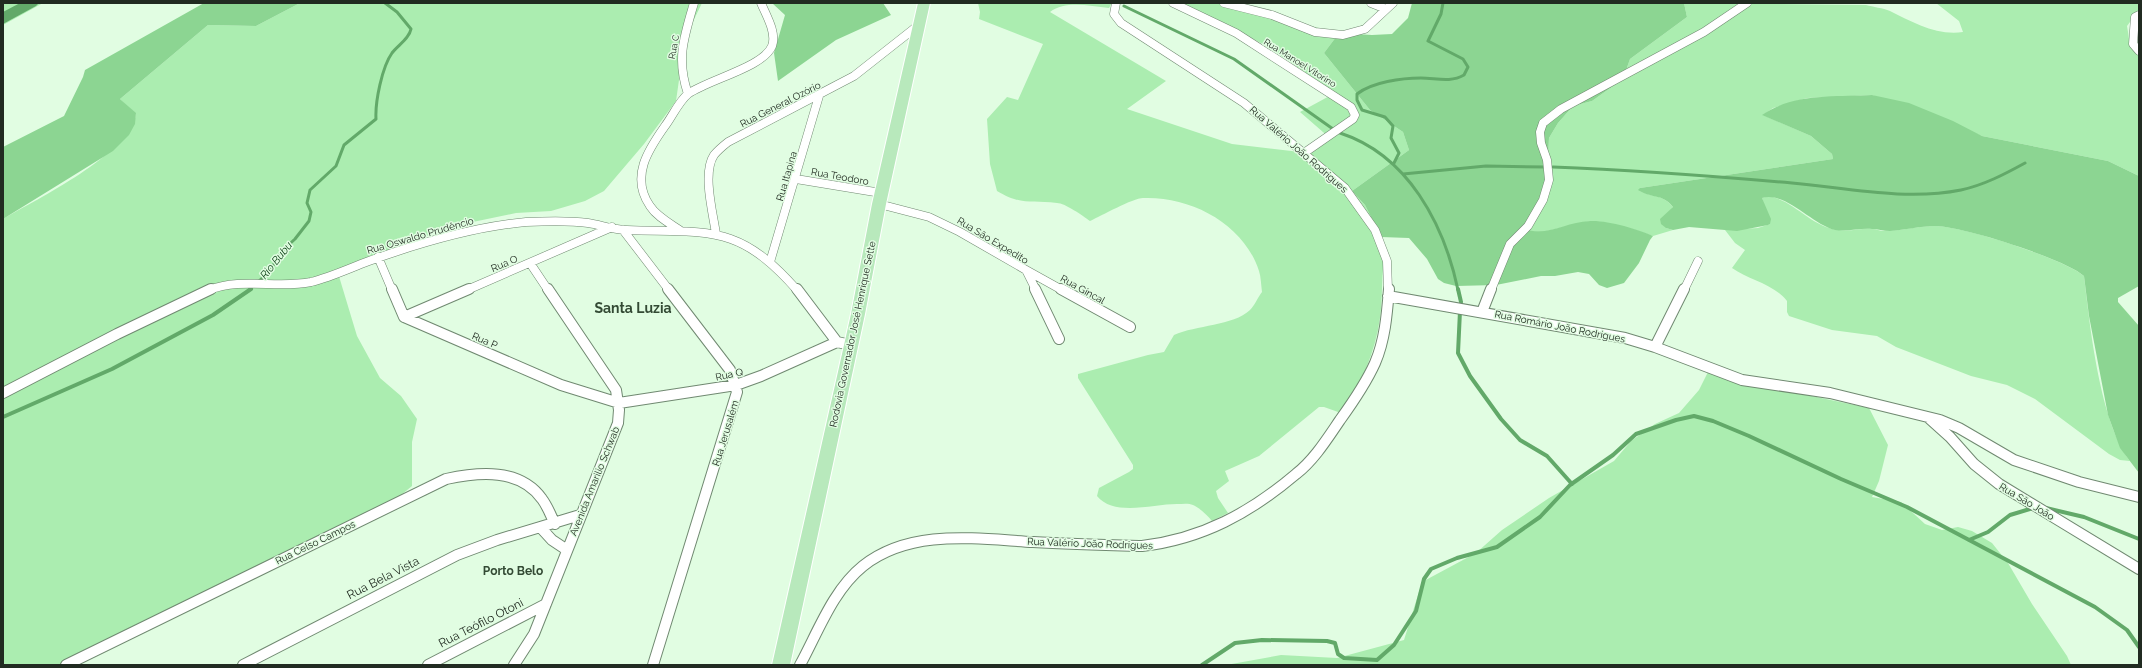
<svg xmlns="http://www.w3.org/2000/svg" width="2142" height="668" font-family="Raleway,sans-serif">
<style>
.green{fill:#abedb0}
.forest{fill:#8cd592}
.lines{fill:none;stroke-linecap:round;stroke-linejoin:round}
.stream-far1{stroke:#62a969;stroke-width:3}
.stream{stroke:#62a969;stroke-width:4}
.river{fill:#62a969;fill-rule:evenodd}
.minor-far1-casing{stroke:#708971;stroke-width:9}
.minor-casing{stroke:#708971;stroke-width:12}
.primary-casing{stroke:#fff;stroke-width:2}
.minor-far1{stroke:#fff;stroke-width:8}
.minor{stroke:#fff;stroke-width:10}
.primary{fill:#b8e9bc;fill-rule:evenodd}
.labels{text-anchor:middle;stroke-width:3;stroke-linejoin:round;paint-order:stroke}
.far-street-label{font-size:9px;fill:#212b21;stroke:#e1fde2}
.street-label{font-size:10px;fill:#212b21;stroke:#e1fde2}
.water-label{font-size:11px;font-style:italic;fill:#14481d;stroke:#e1fde2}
.quarter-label{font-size:12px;font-weight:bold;fill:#334a34;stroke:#e1fde2}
.near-street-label{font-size:12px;fill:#212b21;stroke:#e1fde2}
.district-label{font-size:14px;font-weight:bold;fill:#334a34;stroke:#e1fde2}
</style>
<rect width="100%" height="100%" fill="#e1fde2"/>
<path class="green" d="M3,3H43L3,25Z
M300,3H702L685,38L676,101L644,144L604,191L585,201L551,211L516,213L468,223L413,240L338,273L357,336L380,378L401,396L417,419L412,442V486L395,500L59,665H3V219C37,199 131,153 136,114L120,99L208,25L256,26Z
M978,3H1112L1109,8C1089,6 1066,0 1050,12L1166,81L1127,109L1232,144L1300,152L1331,139L1300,112L1335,93L1267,46L1181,3H1216L1339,33L1324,53L1370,110L1403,132L1409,150L1352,191L1365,205L1381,237H1373L1385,254C1381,275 1383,297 1380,318C1375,353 1361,385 1341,413L1324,407H1319L1259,456L1225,471L1229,481L1216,491L1218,498L1228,513L1212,521C1207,515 1200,508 1193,505C1189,503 1182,504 1177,504C1153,504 1114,517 1097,496L1099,488L1129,472L1133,469V465L1078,378V374L1148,355L1164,352L1174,335C1196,325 1233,326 1250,310C1255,305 1258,297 1262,292C1261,285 1261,277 1259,271C1244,224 1191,196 1143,198C1133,198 1101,216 1090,221C1083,216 1065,203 1057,203C1031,200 1022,206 997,191L990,164L987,119L1007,97L1018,100L1043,44L979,19L980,12Z
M1684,3L1866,5C1873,7 1883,8 1890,11C1912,22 1937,36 1963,32L1959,21L1936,3H2139V10L2127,26L2130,44L2139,55V176L2108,161L1982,136L1872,95L1807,98L1773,108L1763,115L1811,136L1832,154L1833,159L1640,188V191C1654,198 1662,194 1673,207L1667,215L1666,228L1673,230L1653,236L1632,229L1590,221L1547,231L1534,232L1523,229L1548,152L1549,138L1558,123L1573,106L1592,101L1623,79L1630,59L1687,17Z
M1769,196C1795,201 1811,227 1839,230C1850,232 1861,228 1872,229C1876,229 1880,231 1884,231C1901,231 1918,226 1935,226C1963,226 2064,259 2084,276C2090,327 2100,422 2130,461L2120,460L2109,454L2035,399L2007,385L1971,376L1896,347L1877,336L1832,330L1789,316L1787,312V301C1774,284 1749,280 1732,268L1745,250L1735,243L1725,230L1758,228L1770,224L1762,198Z
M1709,370L1749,383L1869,408L1888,445L1879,481L1872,497L1901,502L1925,524L1942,530L1958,527L1972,531L1992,543L2008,563L2032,604L2067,656L2071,665H1226L1281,655L1337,658L1404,640L1422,582L1476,553L1502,530L1549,498L1614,461L1631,441L1655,424L1679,413L1699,390Z"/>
<path class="forest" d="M204,3H300L256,26L208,25L120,99L136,113L135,124L129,135L113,151L3,219V147L64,116L83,77L85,70Z
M772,3H883L891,15L836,40L778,81L774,53L785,15Z
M1412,3H1684L1687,17L1630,59L1623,79L1592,101L1573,106L1558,123L1549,138L1546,192L1523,229C1549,237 1565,222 1590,221C1607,220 1638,229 1653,236L1650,240L1639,263L1624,283L1607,288L1599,285L1589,274L1578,272L1555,276H1541L1496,285L1456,286L1444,283L1438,279L1427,259L1409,238L1381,237L1365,205L1352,191L1409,150L1403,132L1370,110L1324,53L1339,33L1372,35L1392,34L1408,18Z
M1872,95L1909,103L1953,121L1982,136L2108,161L2139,176V286L2118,298V302L2139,326V473L2120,448L2108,415L2089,316L2084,276C2065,259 1962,226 1935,226C1920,226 1905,230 1890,231C1883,231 1878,229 1872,229C1859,228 1848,232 1835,230C1811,224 1786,191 1762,198L1771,219L1770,224L1768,225L1737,231L1689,227L1673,230L1666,228L1661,224L1660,219L1673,207C1662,193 1652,199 1638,190L1640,188L1833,159L1832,154L1811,136L1762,115C1793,93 1836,97 1872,95Z"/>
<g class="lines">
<path class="stream-far1" d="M1124,6L1234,59L1333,129
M1340,133C1408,155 1444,224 1458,290
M1394,163L1399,153L1391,138L1393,126L1385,117L1362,110L1357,100V94C1372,82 1402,78 1421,78C1436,78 1450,83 1464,75L1468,67L1463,59L1428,41L1441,14L1443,3
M1553,167C1633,170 1712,176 1792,183C1847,188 1906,201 1961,190C1984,185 2005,174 2025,163
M1403,174L1486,166L1546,167
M249,290L269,272L282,251L295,239L309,221L311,212L307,203L310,190L336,166L344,145L376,119C375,102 382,67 392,53C398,45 409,39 411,29L397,12L385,3"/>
<path class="stream" d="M1458,289L1461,302
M1460,311L1458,353L1470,376L1501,419L1520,440L1547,456L1572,484
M3,417L112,369L213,315L251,289
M2046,508L2084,517L2139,539
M1969,540L1988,532L2010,515L2033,508
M1202,665L1235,643L1262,640L1327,641L1335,643L1338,654L1344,658L1377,660L1394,645L1416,611L1424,579L1431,569L1457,558L1497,547L1540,517L1570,485L1613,455L1636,434L1676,420L1694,416L1713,421L1749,436L1841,479L1907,507L2095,607L2127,630L2139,647"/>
<path class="river" d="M20,3H39L36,6L3,24V12Z"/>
<defs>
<path id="minor-far1" d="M1116,3L1114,14L1121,23L1244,103L1345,188L1375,230L1387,261L1388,290
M1173,3L1236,33L1351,107L1355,115L1353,119L1304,153
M1224,3L1272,15L1315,32L1343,35L1365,29L1393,3
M1371,3L1386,9
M2139,15L2135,17L2133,44L2139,51
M688,94C676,59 684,37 694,3
M796,179L881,193
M879,204L929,217L960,232L1026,270L1036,290
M623,230L669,290
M681,231C671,224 657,217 650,206C630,177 648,150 665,126C672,117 679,101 688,94C707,80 764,67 772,46C777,33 766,15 761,3
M716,234C713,213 702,173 714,155C718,150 723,146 728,142L854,76L920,24
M378,257L392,290
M770,262L819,96
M530,263L548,290
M1026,270L1062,290
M209,290C241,277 278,289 311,282C331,277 350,268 369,261C419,243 472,227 526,222C546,221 567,220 588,223C601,225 614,230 627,230C709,233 738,223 797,290
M467,290L612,227
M1491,290L1510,244L1528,226L1543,200L1549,180L1547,160L1541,143L1540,132L1543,123L1561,109L1704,32L1747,3
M1684,290L1698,261"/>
<path id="minor" d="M392,289L404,317L561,385L619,403L736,385L761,376L837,342
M797,289L837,342L851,345
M1035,289L1059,339
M1061,289L1130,327
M1388,296L1625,338L1655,347L1742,380L1830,393L1940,420L1959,428L2014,460L2079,482L2139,497
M1482,312L1491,289
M404,317L469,289
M1655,347L1684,289
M3,393L117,334L211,289
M1930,419L1950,437L1974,464L1999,484L2139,569
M541,528L552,540L567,550
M66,665L446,479C479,472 520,468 542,499C548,507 551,516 555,524
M243,665L457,555L497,540L580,515
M428,665L546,604
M514,665L534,634L618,423L619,410L616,390L548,289
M653,665L737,392L730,370L668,289
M800,665C818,632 833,590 863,566C911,528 977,539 1033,542C1069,544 1106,545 1142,546C1202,539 1250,513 1296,474C1314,460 1327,439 1340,420C1353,402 1366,383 1375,363C1385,340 1387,314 1389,289"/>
<path id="primary" d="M918,3H930L886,204L865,314L790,665H772L851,314L872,204Z"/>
</defs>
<use href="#minor-far1" class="minor-far1-casing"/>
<use href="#minor" class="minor-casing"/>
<use href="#primary" class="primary-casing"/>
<use href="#minor-far1" class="minor-far1"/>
<use href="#minor" class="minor"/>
<use href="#primary" class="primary"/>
</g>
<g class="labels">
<g class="far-street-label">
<text transform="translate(674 47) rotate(-79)" y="3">Rua C</text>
<text transform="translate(1300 63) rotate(32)" y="3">Rua Manoel Vitorino</text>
</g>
<g class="street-label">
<text transform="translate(780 104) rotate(-27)" y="4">Rua General Ozório</text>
<text transform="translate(1299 149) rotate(41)" y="4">Rua Valério João Rodrigues</text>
<text transform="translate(786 176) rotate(-74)" y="4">Rua Itapina</text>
<text transform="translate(840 176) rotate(10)" y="4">Rua Teodoro</text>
<text transform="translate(420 235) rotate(-16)" y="4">Rua Oswaldo Prudêncio</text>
<text transform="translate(993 240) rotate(31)" y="4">Rua São Expedito</text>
<text transform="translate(504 263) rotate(-23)" y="4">Rua O</text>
<text transform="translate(1083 289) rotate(29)" y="4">Rua Gincal</text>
<text transform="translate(1560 326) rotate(11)" y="4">Rua Romário João Rodrigues</text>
<text transform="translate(852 334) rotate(-78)" y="4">Rodovia Governador José Henrique Sette</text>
<text transform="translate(485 340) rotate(23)" y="4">Rua P</text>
<text transform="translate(729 374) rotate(-12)" y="4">Rua Q</text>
<text transform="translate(725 433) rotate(-73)" y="4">Rua Jerusalém</text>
<text transform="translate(594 481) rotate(-68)" y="4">Avenida Amarilio Schwab</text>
<text transform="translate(2027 501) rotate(31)" y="4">Rua São João</text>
<text transform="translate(315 542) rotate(-26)" y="4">Rua Celso Campos</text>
<text transform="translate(1090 543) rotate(2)" y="4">Rua Valério João Rodrigues</text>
</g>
<g class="water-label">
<text transform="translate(276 260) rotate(-51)" y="4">Rio Bubu</text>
</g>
<g class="quarter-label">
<text x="513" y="575">Porto Belo</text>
</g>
<g class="near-street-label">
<text transform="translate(383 578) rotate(-27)" y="4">Rua Bela Vista</text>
<text transform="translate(481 623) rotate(-27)" y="4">Rua Teófilo Otoni</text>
</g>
<g class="district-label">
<text x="633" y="313">Santa Luzia</text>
</g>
</g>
<rect width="2142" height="668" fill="none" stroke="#212b21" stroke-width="8"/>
</svg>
